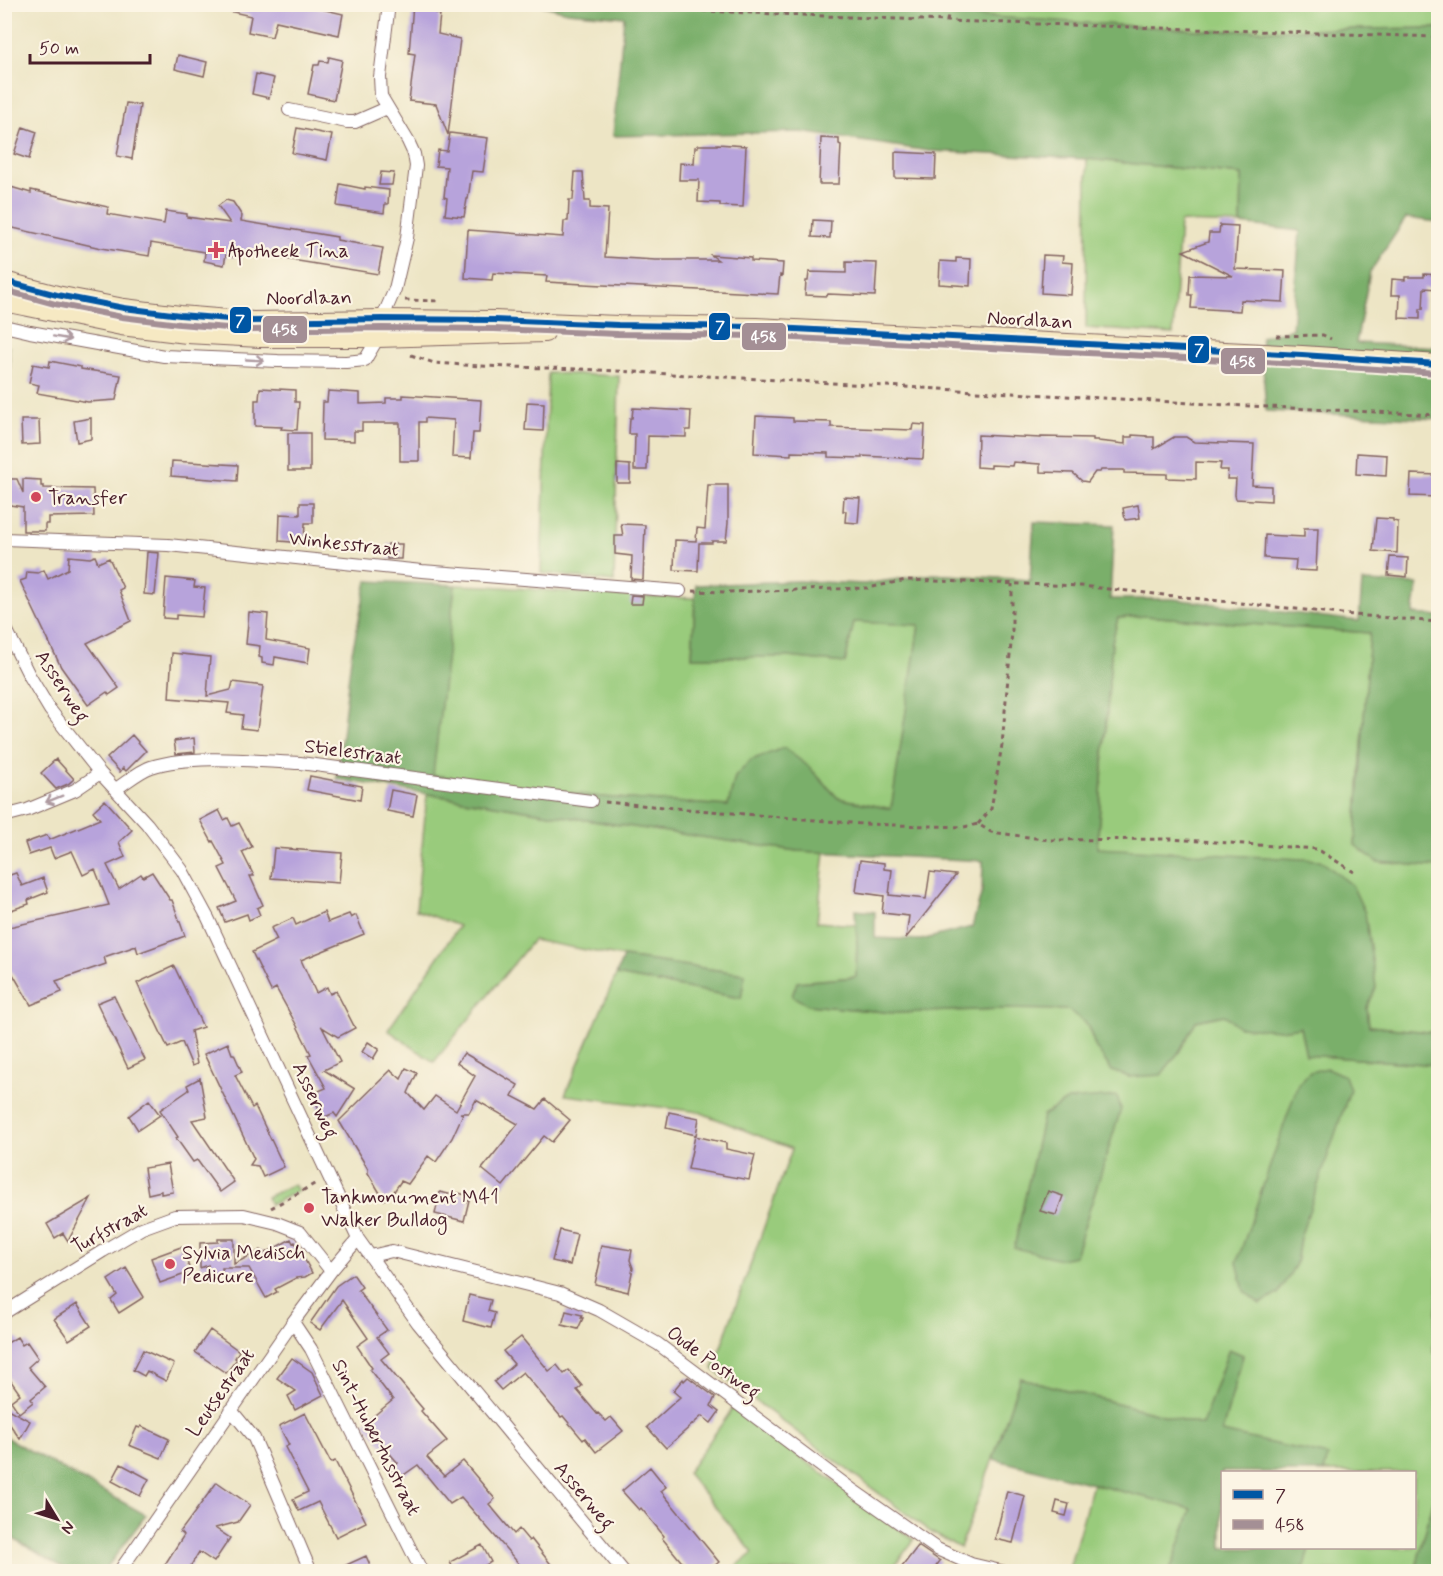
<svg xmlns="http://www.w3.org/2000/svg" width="1443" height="1576" font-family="Mynerve,sans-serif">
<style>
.green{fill:#99cb7b;stroke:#727553;stroke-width:1.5;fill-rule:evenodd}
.forest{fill:#7aaf6b;stroke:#62674b;stroke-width:1.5}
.building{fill:#b7a3db}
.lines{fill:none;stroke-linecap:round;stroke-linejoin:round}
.street-casing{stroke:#836461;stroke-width:14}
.secondary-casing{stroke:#836461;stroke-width:20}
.path{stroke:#836461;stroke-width:3;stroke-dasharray:4.5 4.5;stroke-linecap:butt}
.street{stroke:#fff;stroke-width:12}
.secondary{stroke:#f6e9c3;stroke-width:18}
.bus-1-casing{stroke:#fcf5e5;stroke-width:10}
.bus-2-casing{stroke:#fcf5e5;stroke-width:10}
.bus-1{stroke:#0056a4;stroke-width:6}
.bus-2{stroke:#a48f95;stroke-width:6}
.oneway{stroke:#ae9aa0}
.poi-dot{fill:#d1495b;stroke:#fcf5e5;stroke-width:2}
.labels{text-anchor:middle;stroke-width:4.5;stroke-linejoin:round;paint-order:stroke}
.poi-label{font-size:20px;fill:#4a1f2b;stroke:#fcf5e5;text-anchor:start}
.street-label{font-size:20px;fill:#4a1f2b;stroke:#fcf5e5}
.line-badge{stroke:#fcf5e5;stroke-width:2}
.badge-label{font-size:16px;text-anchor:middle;font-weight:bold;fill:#fff}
</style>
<rect width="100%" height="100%" fill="#fcf5e5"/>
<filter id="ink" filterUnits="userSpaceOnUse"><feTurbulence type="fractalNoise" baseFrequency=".0167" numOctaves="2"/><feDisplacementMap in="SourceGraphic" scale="12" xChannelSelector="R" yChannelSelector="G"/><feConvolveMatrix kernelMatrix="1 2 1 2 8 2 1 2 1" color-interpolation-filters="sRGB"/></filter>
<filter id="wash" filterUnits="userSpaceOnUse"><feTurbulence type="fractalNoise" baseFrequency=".008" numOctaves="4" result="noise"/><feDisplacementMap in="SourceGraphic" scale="24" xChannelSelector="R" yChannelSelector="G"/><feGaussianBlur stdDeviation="1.35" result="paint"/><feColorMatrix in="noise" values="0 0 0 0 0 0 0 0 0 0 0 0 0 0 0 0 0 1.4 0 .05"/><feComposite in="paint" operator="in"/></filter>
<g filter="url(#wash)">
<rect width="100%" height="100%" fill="#ede5c5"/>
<path class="green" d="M1438,4V28L1212,31L791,5Z
M1087,159L1242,175L1241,224L1180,222L1173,334L1086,328Z
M4,347H9L10,380L5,381Z
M548,373L619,376L614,582L541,573Z
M455,585L488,586L622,596L695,598L692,657H789L845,663L854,622L919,624L892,809L838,798L808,766L735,777L728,806L601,797L432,775Z
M1145,616L1370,633L1355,845L1377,862L1438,867V1033L1369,1026L1367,1008L1376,987L1097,849L1112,642L1118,618Z
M427,794L593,821L797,851L825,852L817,922L856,925L857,940L856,977L797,982L808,1005L896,1013L1002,1009L1069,1010L1087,1024L1096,1048L1179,1052L1196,1021L1224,1015L1280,1030L1300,1027L1307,1055L1438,1065V1290L1433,1352L1438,1353V1484L1415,1571H1303L1309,1548H1414V1472H1324L1327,1456L1222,1432L1243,1356L1229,1349L1202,1425L1020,1378L993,1459L960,1548L932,1533L713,1369L792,1149L699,1112L565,1095L616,975L741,998L745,974L623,957L533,940L434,1062L388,1030L459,926L416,910ZM1310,1072L1300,1238L1296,1264Z
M294,1184L298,1191L270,1205L267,1197Z
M733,1408L914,1540L890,1571H730L753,1553L687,1473Z
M1093,1484L1192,1509L1170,1571L1068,1572Z"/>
<path class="forest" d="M791,4L1212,31L1438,28V222L1406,218L1370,272L1356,343L1438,347V419L1266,411L1261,337L1292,329L1300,231L1241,224L1242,175L1087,159L929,151L801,132L613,136L624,17L567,12L541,5Z
M1034,522L1114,525L1110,599H1173L1359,621L1362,582L1418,584L1413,614L1438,616V867L1377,862L1355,845L1370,633L1145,616L1118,618L1112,642L1097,848L1320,860L1352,885L1365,913L1376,987L1367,1008L1369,1026L1438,1033V1065L1306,1055L1300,1027L1280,1030L1239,1027L1224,1015L1196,1021L1179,1052L1161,1075L1129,1077L1112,1071L1096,1048L1087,1024L1068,1010L1002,1009L896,1013L808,1005L792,996L797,982L856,977L857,940L855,910L875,912V938L921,940L972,927L982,891L983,861L797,851L593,821L337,779L351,657L367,581L455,585L433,775L601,797L728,806L735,777L751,760L784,748L808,766L838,798L891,809L919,625L854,622L845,663L789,657H692L696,585L798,581L864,584L934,574L1030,580Z
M623,957L745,974L741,998L616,975Z
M1327,1068L1345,1076L1350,1090L1300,1238L1296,1264L1278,1294L1260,1304L1244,1291L1237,1262L1298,1084L1310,1072Z
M1117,1096L1121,1109L1075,1256L1061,1259L1014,1248L1043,1115L1068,1100Z
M1438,1290V1353H1433Z
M1229,1349L1243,1355L1222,1432L1328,1456L1324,1472H1222V1548H1309L1303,1571H1170L1192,1509L993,1459L1020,1378L1202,1425Z
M5,1437L146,1515L104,1571H69L5,1534Z
M1438,1484V1571H1415Z"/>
<g id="blocks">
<path class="building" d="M225,4H300L343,14L339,35L276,21L272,37L248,32L251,16L224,10Z
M413,4H437L436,14H440L438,34L460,39L448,135L436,104L409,101L415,54L409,53Z
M178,55L207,62L204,76L175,69Z
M329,57L342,60L334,100L308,94L314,65H319L320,61L328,62Z
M256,74L274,78L269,98L252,94Z
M126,103L140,105L132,159L117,156Z
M23,127L37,132L29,159L14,154Z
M297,128L332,135L327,160L292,153Z
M450,133L488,138L483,172L472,171L468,199H467L464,217L445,215L447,198L444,197L447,167L436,166L438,150L447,151Z
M821,138L839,139V144L841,145L839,184H819Z
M717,144L746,146L743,207L720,206V203L698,202L699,180H679L680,163L694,164L695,147H698V145H717Z
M895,152L936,154L935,179L895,178Z
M381,172L394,173L392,185H379Z
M575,172H583L585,201H590V208L608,209L605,257L656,260H718L711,255L751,258V261L783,263L782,276L780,275L778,294L546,282L547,276L493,273L492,280L465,278L468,230L563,237L564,221H568L569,200H573Z
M340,184L365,189V187L389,190L388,204H385L384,213L337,206Z
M4,185L31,193V190L108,207L107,214L164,224L166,211L187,214V217L230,223L218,206L226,200L233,202L242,216L241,221L337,237V240L383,248L378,274L236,251L235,257L226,255L224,265L204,261L205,252L151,243L149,256L101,248L4,226Z
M813,220L831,221L830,238L812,237Z
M1220,225L1238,226L1235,269L1285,271L1283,302L1241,300L1240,311L1191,308L1192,295H1189L1190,275L1233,276L1183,251L1208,242L1209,233H1219Z
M1043,255L1063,256L1062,262L1073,263L1071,295L1041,293Z
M956,258L971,259L970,286L939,284L940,261L956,262Z
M846,262L877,263L875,296L828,294L827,296L805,295L806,281H808L809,272L846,273Z
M1424,274L1438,275V289L1424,288L1423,309H1420V319L1399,318L1400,295H1391L1392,279L1405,280V277H1424Z
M50,361L81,367V369L121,375L116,400L88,402L37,393L39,385L29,383L33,364L49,367Z
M260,388L295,390V402H299L297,430L281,429L282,427L255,426V400H259Z
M328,391L360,393V404L386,403V398H403V395L481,400L479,433H473L471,458L452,457L454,420L425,418V422H419V461H400V423H362V431H354V441L322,440L323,402H327Z
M527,402L544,403L543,431L525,430Z
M633,408L691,411L690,430H686V437L648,436L647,470H634L635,434H629L630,418H632Z
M756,416L793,418V421L831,422V427L912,430L913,424L925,425L923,459L862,456V458L828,457V453L791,452V455L754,453Z
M91,418V439L77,442L74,421Z
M21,420H39L40,444L22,445Z
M288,433H310V471H288Z
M978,435L1041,438V437L1093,438V440H1098V441L1125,444V437H1132V435L1147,436V437H1154V449L1174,437H1186L1194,442L1254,444L1252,485L1271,486V501L1236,499L1235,495L1236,479H1227L1228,470H1220L1221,463L1196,462V479L1167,478V474L1124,473V470H1101L1100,472H1095L1088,482L1082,481L1073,473L1040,472V464L1013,462L1012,466L991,465V468L977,467Z
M1357,453L1387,455L1386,476L1356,474Z
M172,461L238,465L237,481L171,476Z
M617,464L630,465V483H617Z
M1411,474L1438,475V497L1410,496Z
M4,479H17L23,493V479L41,480V486H44V488L93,489L94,516L48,517V524H45V531H23V507L4,504Z
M708,485H728V523L726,541H712V543H699L698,571L674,570L675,540L696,541L697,528L705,529Z
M844,497L860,498L858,523L845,522L846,511H843Z
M300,503H313V523H305L304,543L279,541L280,514L300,515Z
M1138,505L1140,518L1125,520L1123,508Z
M1376,518L1393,519V521L1398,522L1397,553L1373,551Z
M621,524L645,525L643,580L631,579L632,556L615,554V536H623Z
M1304,528H1318L1316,571L1295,570L1296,560L1264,558L1265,535L1304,537Z
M388,544H402L401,559H387Z
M147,552L159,553L155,595L144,594Z
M69,556L90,558L95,556L98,563L109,558L123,588L119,590L131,621L87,643L119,688L109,695L107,692L88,705L61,667L20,581L26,579L27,572L38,573L44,570L48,579L68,569Z
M1390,557L1408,558L1407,577L1388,575Z
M166,578L195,581L194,587L205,588L202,617L176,615V619L163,618Z
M631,595L643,596L642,604H630Z
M249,612L268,614L266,640L310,648L308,663L275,657L274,665L262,663V658L259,657L260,646L246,644Z
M172,653L210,657L207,696L231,690L233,682L263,686L257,730L241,728L243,715L227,713L229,703L169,698Z
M132,735L146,751L126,771L123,768L120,772L107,758Z
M194,738L195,752L176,754L174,741Z
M56,759L74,779L68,784L56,789L41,773Z
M310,776L362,786L360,800L307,790Z
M391,790L417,795L413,816L387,811Z
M105,800L132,830L119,842L125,857L107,865L119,889L141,874L143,877L152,872L170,900H172L185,936L138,953L136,946L104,957L106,964L56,981L62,992L31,1005L4,959V928L109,905L95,869L83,875L72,851L54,858L50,848L29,855L25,843L47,835L49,840L100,819L93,811Z
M219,810L224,820L228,818L232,826L239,823L252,847L242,852L254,876H250L263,905L257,908L260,915L249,920L247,914L225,922L219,908L236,901L219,868L226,865L213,841L212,842L200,820Z
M274,848L342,853L339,883L271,878Z
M860,860L884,863V869L892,870L889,895L926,899L930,872L956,875L906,938L909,916L882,913L884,896L856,892Z
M16,873L22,886L43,878L48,892L28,900L29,904L11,910L4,894V877Z
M324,912L328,922L349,914L351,918L356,915L364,934L301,960L316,993L327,987L330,994L336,991L355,1028L338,1037L322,1027L340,1062L324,1070L355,1089L337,1117L334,1113L323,1118L312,1094L326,1088L308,1055L311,1054L297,1026L276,988L271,991L252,952L277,940L271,928L293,918L296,925Z
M174,966L203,1027L191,1031L197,1064L192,1066L182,1042L168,1048L137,983Z
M114,996L145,1060L128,1068L97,1003Z
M368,1042L379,1049L373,1059L362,1052Z
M228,1043L232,1054H234L242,1072L235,1075L252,1108L255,1106L284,1167L263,1177L258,1166L250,1165L254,1159L204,1054Z
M464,1053L518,1085L512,1096L537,1109L545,1099L570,1120L552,1142L544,1136L503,1186L482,1169L518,1124L476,1100L469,1113H460L463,1114L452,1138L436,1162L428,1156L408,1184L401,1181L391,1196L384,1200L368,1173V1169L339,1121L391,1070L401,1079L406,1068L417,1073L408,1093L424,1110L435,1096L456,1110L475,1076L457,1063Z
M200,1078L207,1117L192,1120L234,1182L220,1192L197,1160L193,1162L176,1138L178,1137L160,1110L189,1090L187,1085Z
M149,1100L160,1115L138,1130L129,1116Z
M669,1112L699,1118L696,1135L666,1128Z
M695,1136L726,1143V1149L755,1155L749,1180L688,1169Z
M168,1164L173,1192L161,1194V1191L148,1194L144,1168Z
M1048,1191L1063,1196L1056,1215L1040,1211Z
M440,1192L457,1196L458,1193L470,1196L464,1221L435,1214Z
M91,1198L68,1241L63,1233L55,1238L47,1224Z
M560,1230L577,1234L570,1265L552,1261Z
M218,1239H234V1264L261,1250L264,1254L291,1239L293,1243L295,1242L312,1273L305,1277L296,1278L275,1289L277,1292L266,1298L249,1268H222V1275H208V1265L200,1268V1243L218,1242Z
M601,1245L632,1250L630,1260L633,1268L628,1292L595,1284L600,1262L598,1261Z
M181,1247L191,1272L160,1283L151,1258Z
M126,1268L144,1297L119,1313L111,1300L117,1295L108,1280Z
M353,1274L362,1287L358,1290L387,1330L377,1337L389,1353L381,1359L423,1409L421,1411L447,1441L427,1457L444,1476L463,1461L495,1499L489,1504L514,1534L519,1529L529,1541L531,1539L557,1572H526L461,1497L450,1504L418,1465L398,1479L391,1469L398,1463L364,1424L393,1400L370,1370L372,1368L357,1346L368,1338L342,1300L320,1330L310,1323L336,1286Z
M469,1295L491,1300L488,1311L495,1313L491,1328L463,1321Z
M77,1304L91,1326L69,1340L54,1319Z
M566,1311L582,1315L581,1318H583L578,1329L562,1325Z
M210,1330L239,1351L235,1358L237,1359L226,1373L195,1352Z
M17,1337L22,1345L27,1342L38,1358L28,1367L45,1387L31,1399L33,1402L19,1413L11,1401L20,1394L4,1371V1345Z
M521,1337L549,1371L557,1365L564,1374L569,1370L582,1386L577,1390L597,1414L598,1413L606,1421L611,1417L623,1431L596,1452L585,1438L583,1440L563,1416L561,1417L523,1372L501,1390L494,1382L514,1364L503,1351Z
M143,1350L174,1364L166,1381L147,1371L144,1376L133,1370Z
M292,1358L312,1372L323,1395L295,1410L288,1396L296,1391L277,1378Z
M688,1377L715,1397L711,1406L719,1412L711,1423L702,1416L666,1448L647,1427L680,1397L673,1391L683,1379L684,1381Z
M4,1407L30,1421L20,1439L4,1416Z
M305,1413L331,1463L335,1461L366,1522L336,1537L318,1502L299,1511L293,1499L308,1492L285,1447L289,1445L279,1426Z
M141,1426L169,1439L161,1458L129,1445L137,1427L140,1428Z
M121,1464L149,1479L140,1496L112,1481Z
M650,1467L666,1487L661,1491L719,1562L707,1572H690L662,1538L664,1536L641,1508L639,1510L622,1491Z
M217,1482L250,1505L238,1522L215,1528L230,1538L214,1562L199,1552L187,1572H160L184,1535L180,1532Z
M1007,1491L1025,1496L1013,1543L995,1539Z
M1057,1501L1069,1504L1066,1516L1054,1513Z
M482,1545L491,1562L474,1572H455L450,1562Z
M918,1546L940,1561L932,1572H898Z
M366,1556L373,1572H331Z"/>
</g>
</g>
<g filter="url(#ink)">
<use href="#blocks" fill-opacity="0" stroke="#836461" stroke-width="1.5"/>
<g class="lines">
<defs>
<path id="street" d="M289,110L347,122H355L387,108
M4,326L30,332L164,356L278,361L346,362L365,360L378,338L382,319L395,289L407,238L416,166L414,154L408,141L381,96L380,77L389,4
M4,539L168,545L422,571L680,591
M4,625L29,675L50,710L100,773L147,824L182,870L208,918L358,1239L418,1323L624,1572
M116,789C127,782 139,771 151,767C193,754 256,761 300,763L591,801
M4,816L27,810L75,790L100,773
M371,1256L392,1251L560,1293L599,1310L658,1344L854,1491L937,1549L971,1564L1005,1572
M4,1313L103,1251L142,1228L175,1216L244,1215L277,1223L300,1232L331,1271
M293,1322L311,1349L422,1572
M231,1410L254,1438L311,1572
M119,1572L293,1322L331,1271L358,1239"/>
<path id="secondary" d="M4,281L57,295L124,308L180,315L253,321L382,319L494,320L618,325L756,327L1302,355L1438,364
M4,302L121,326L187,334L260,338H378L545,333"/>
</defs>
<use href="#street" class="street-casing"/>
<use href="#secondary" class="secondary-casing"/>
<path class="path" d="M622,4L679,10L947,21L1438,37
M947,21L950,4
M405,300L441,301
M1276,336L1323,335L1331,339
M411,355L434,363L480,366L580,369L1227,405L1438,415
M693,591L726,592L868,588L906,580L1081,586L1342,614L1438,622
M605,802L862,824L964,827L978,824L991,832L1050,840L1171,839L1317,849L1354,872
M978,824L991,809L1002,745L1012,632V584
M271,1208L318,1182"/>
<use href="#street" class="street"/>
<use href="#secondary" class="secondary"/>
<defs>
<path id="bus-1" d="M4,281L57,295L124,308L180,315L253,321L382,319L494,320L618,325L756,327L1302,355L1438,364"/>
<path id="bus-2" d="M4,290L55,304L122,317L179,324L252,330L382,328L494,329L618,334L756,336L1301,364L1437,373"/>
</defs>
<use href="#bus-1" class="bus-1-casing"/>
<use href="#bus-2" class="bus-2-casing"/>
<use href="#bus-1" class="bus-1"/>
<use href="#bus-2" class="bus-2"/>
</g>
<defs><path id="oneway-shaft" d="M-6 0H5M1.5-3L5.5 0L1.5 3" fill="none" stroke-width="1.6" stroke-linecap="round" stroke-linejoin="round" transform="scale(1.5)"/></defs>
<g class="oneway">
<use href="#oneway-shaft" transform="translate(62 338) rotate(10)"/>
<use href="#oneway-shaft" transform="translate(255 360) rotate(3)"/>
<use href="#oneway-shaft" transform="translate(54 799) rotate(158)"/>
</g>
</g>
<g class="poi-dot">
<path d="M213 241h6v6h6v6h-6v6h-6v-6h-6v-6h6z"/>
<circle cx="36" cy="497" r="6"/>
<circle cx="309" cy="1208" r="6"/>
<circle cx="170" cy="1264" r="6"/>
</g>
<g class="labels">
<g class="poi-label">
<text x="228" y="257">Apotheek Tina</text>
<text x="48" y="504">Transfer</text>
<text x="321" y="1203">Tankmonument M41<tspan x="321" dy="23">Walker Bulldog</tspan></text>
<text x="182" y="1259">Sylvia Medisch<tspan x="182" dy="23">Pedicure</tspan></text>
</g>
<g class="street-label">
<text transform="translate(309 297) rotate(-1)" y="7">Noordlaan</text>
<text transform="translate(1030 319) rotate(3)" y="7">Noordlaan</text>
<text transform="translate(344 543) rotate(6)" y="7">Winkesstraat</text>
<text transform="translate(63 686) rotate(57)" y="7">Asserweg</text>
<text transform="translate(353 751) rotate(7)" y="7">Stielestraat</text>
<text transform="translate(316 1100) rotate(65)" y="7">Asserweg</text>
<text transform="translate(109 1228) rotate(-29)" y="7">Turfstraat</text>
<text transform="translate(714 1362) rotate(36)" y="7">Oude Postweg</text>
<text transform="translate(220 1392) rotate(-55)" y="7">Leutsestraat</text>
<text transform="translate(377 1437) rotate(63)" y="7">Sint-Hubertusstraat</text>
<text transform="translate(585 1495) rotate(50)" y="7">Asserweg</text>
</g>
</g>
<g class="line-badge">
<rect x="229" y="306" width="23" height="28" rx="6" fill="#0056a4"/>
<rect x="708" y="312" width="23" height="29" rx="6" fill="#0056a4"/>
<rect x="262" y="315" width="46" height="29" rx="6" fill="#a48f95"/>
<rect x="741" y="322" width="46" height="29" rx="6" fill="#a48f95"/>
<rect x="1187" y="335" width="23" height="29" rx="6" fill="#0056a4"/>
<rect x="1220" y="347" width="46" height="28" rx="6" fill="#a48f95"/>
</g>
<g class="badge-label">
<text x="240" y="326">7</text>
<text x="720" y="332">7</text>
<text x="285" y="335">458</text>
<text x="764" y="342">458</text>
<text x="1199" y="355">7</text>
<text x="1243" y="367">458</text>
</g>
<rect width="1443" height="1576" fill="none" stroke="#fcf5e5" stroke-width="24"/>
<rect x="1221" y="1471" width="195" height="78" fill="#fcf5e5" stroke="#b59f9b" stroke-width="1.5"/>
<rect x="1233" y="1490" width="30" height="9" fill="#0056a4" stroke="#b59f9b" stroke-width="1.5"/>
<text x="1275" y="1501" font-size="18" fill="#4a1f2b">7</text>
<rect x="1233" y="1520" width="30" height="9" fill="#a48f95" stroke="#b59f9b" stroke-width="1.5"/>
<text x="1275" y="1531" font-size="18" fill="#4a1f2b">458</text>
<g transform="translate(57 1519) rotate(128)" stroke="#fcf5e5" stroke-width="4.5" paint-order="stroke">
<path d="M0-4.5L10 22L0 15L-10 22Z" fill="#4a1f2b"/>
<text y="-9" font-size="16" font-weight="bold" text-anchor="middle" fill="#4a1f2b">N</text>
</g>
<path d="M30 54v9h120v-9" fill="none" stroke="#4a1f2b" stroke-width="3"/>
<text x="39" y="54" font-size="18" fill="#4a1f2b" stroke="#fcf5e5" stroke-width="4.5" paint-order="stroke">50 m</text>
</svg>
